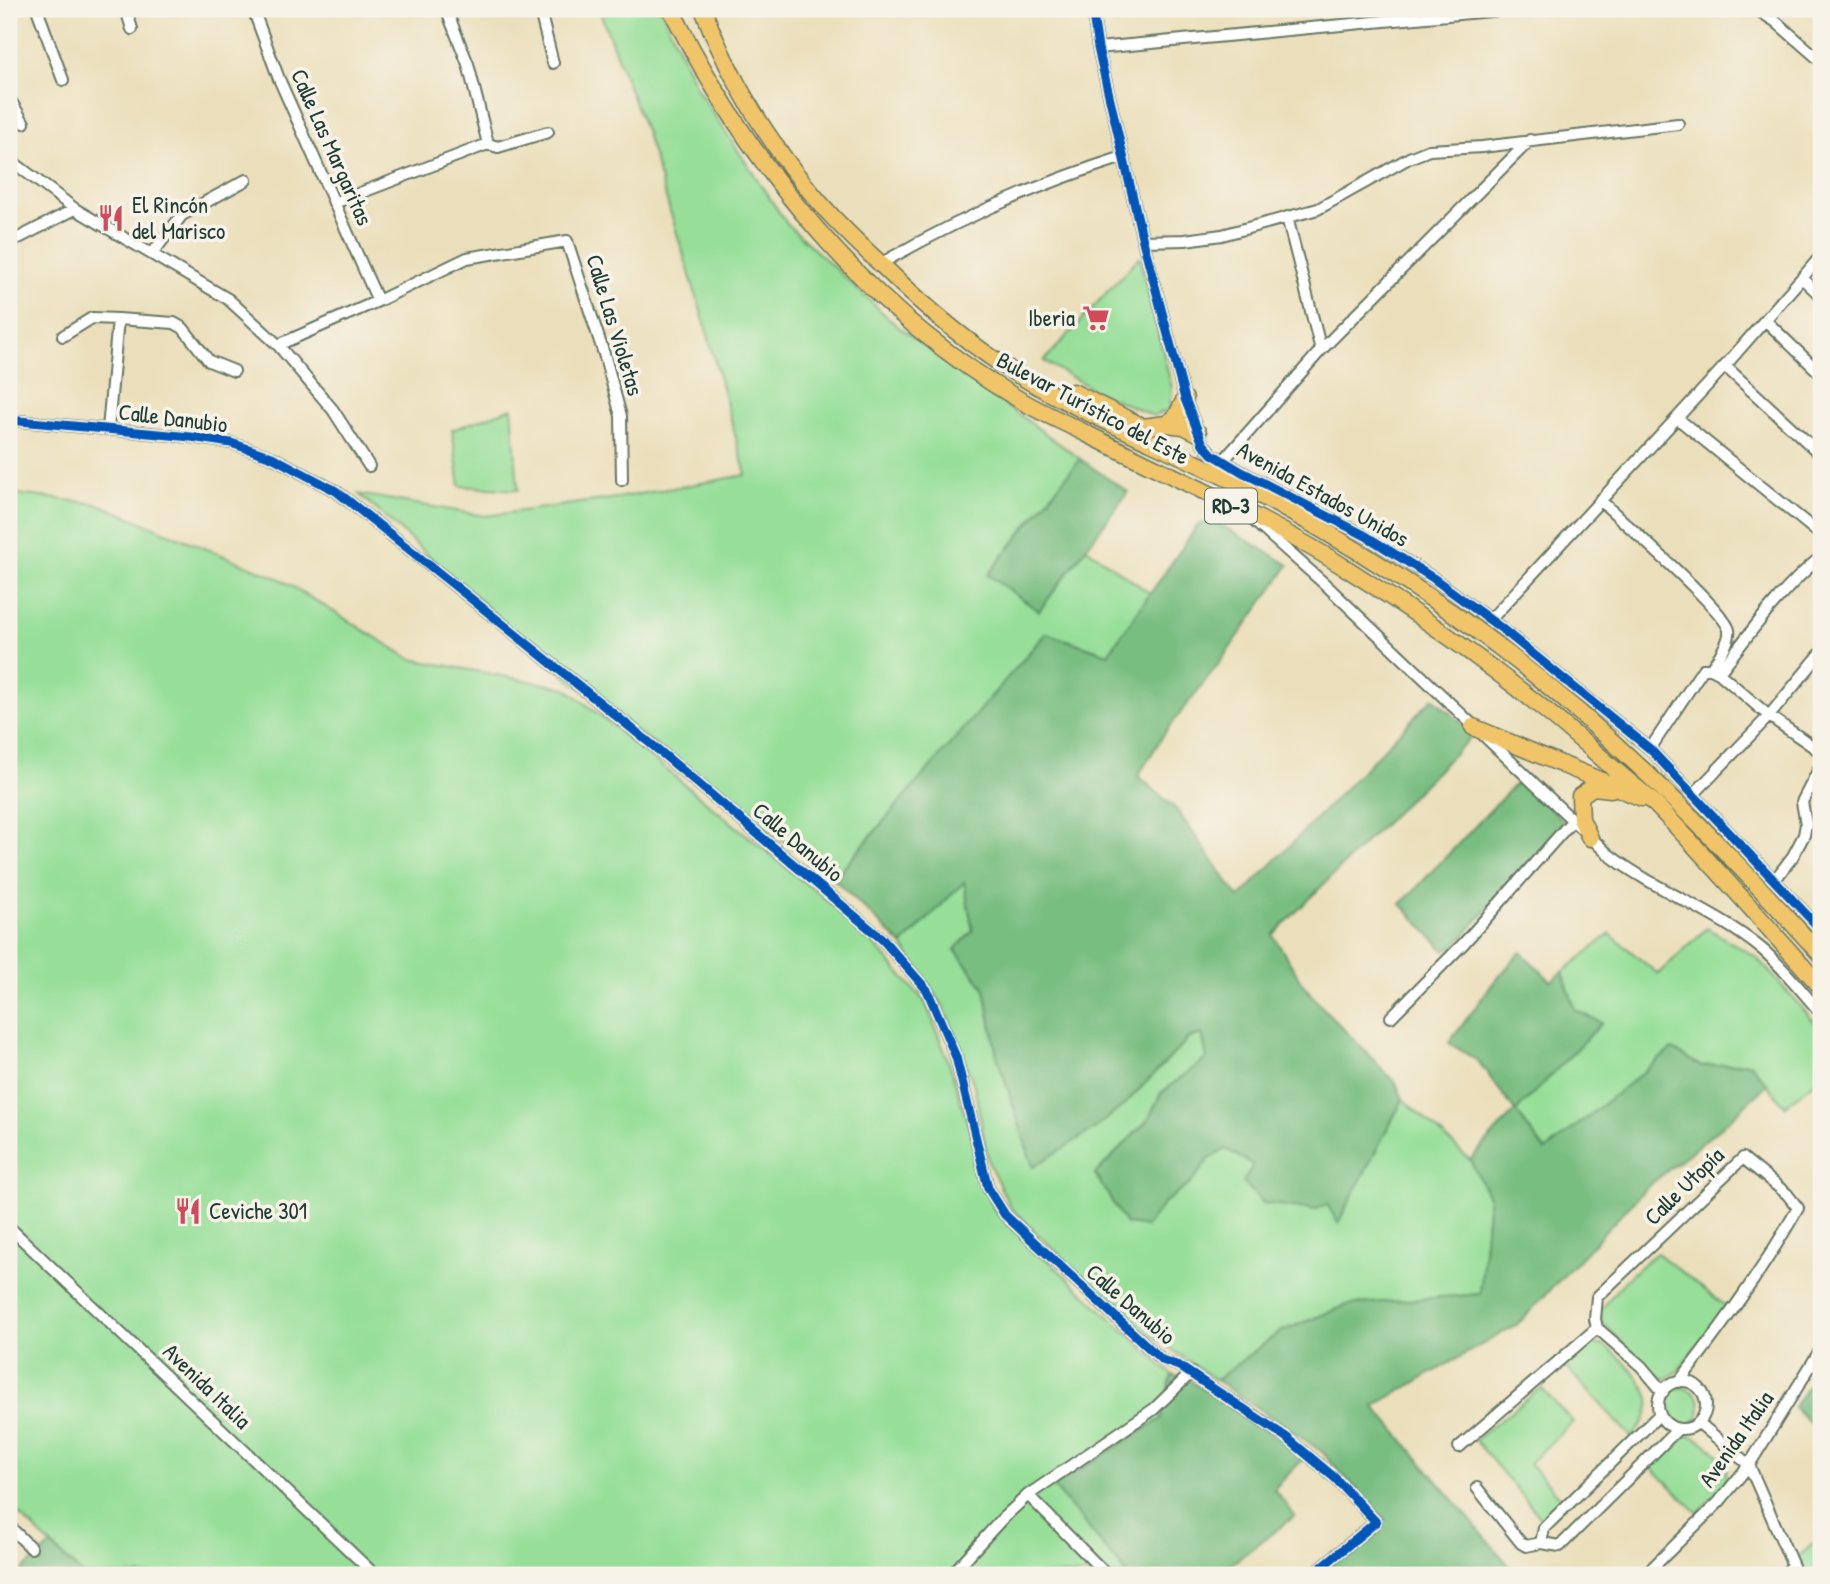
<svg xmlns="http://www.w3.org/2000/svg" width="1830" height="1584" font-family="'Patrick Hand',sans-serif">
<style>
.green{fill:#97df99;stroke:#5b8e66;stroke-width:2}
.forest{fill:#79be81;stroke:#4c7e5a;stroke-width:2}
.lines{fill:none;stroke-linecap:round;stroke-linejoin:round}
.minor-casing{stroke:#667663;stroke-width:14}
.highway-casing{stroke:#667663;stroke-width:19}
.minor{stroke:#fff;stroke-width:10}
.highway{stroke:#f0c469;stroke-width:16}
.cycleway-casing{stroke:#f7f3e8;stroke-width:13}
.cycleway{stroke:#0057b8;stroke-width:9}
.labels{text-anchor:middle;stroke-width:7;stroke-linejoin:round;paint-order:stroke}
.shield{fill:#f7f3e8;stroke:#60746a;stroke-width:2}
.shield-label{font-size:21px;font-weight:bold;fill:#1f3d34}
.street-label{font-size:23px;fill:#1f3d34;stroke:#f7f3e8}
.poi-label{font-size:23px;fill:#1f3d34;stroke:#f7f3e8;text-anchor:start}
</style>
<rect width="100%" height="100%" fill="#f7f3e8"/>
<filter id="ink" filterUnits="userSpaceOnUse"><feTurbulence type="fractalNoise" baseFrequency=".0143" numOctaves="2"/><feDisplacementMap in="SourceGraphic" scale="14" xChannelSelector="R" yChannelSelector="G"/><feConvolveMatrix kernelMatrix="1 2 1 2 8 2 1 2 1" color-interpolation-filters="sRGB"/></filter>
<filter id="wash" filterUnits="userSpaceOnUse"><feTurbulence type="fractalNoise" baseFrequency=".00686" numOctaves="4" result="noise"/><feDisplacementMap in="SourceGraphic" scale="28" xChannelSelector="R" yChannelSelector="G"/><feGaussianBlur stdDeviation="1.57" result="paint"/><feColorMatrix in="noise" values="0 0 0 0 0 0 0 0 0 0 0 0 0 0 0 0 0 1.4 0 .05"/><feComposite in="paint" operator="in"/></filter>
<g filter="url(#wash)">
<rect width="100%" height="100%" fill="#ebdfbb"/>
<path class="green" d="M599,9H661L697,89L787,224L896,325L1080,459L988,575L1039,611L1086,548L1151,594L1108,654L1046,633L834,879L568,679L359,494L485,516L617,498L746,475L705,324L646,133Z
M1139,257L1172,388L1170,409L1153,416L1096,391L1044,361Z
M512,408L518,490L460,486L452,430Z
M9,493L98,504L280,579L411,659L566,688L856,924L926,1003L949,1063L994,1210L1172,1375L1161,1419L1053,1486L1128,1575H83L9,1505Z
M964,881L973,931L955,950L985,989L997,1056L1094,1129L1124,1105L1189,1038L1202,1034L1207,1058L1161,1093L1148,1120L1095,1174L1146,1226L1165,1202L1190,1184L1209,1159L1226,1149L1327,1204L1338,1222L1403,1099L1470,1160L1489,1196L1480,1294L1347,1305L1280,1332L1216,1380L1121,1314L1011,1208L989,1164L974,1085L944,1007L902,945Z
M1707,928L1756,957L1821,1029V1077L1785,1106L1750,1063L1701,1066L1672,1049L1546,1151L1516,1111L1602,1023L1575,1010L1563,972L1610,934L1658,974Z
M1657,1253L1727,1307L1677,1372L1665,1379L1654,1374L1602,1322L1600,1312C1614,1290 1636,1268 1657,1253Z
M1593,1344C1611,1342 1646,1382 1649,1399C1651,1414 1640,1427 1632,1438L1564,1365Z
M1541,1388L1573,1422L1529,1463L1566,1503L1545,1523L1475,1440Z
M1662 1407a19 19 0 1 1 38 0a19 19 0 1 1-38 0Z
M1689,1435C1705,1441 1719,1453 1727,1468L1725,1484L1698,1513L1651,1467C1661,1454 1672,1438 1689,1435Z
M1821,1537V1575H1808L1797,1558Z"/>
<path class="forest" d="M1080,459L1128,492L1039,611L988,575Z
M1214,521L1289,565L1220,662L1164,734L1138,776L1176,809L1239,898L1433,698L1474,734L1273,935L1302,983L1320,1005L1396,1083L1403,1099L1338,1223L1327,1204L1315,1210L1263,1203L1243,1182L1253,1165L1226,1149L1209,1159L1190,1184L1165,1202L1146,1227L1126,1224L1095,1174L1148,1120L1161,1093L1207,1058L1202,1034L1189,1038L1124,1105L1094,1129L1033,1167L997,1056L985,989L955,949L973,931L964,882L902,945L834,879L1046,633L1108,654L1198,525Z
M1520,779L1564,822L1456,945L1445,951L1401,904Z
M1521,952L1551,981L1563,972L1575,1010L1602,1023L1516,1111L1545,1151L1672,1049L1701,1066L1750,1063L1767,1085L1720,1128L1646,1188L1518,1324L1374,1406L1517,1575H1319L1385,1520L1321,1451L1216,1380L1280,1332L1347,1305L1480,1294L1489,1196L1470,1160L1515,1111L1478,1061L1449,1043L1494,982Z
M1821,1366V1435L1794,1407Z
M1172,1375L1187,1379L1269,1431L1303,1459L1274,1489L1295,1516L1217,1575H1128L1053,1486L1161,1419Z
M50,1545L83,1575H17Z"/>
</g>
<g filter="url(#ink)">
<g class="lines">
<defs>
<path id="minor" d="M37,9L63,80
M126,9L132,29
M253,9L279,79L378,301
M546,9L541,15L553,63
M1092,9L1098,48L1143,241L1185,399L1203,444L1212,454L1242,472L1366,536L1433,578L1501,628L1650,749L1821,930
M1756,9L1775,21L1821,61
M1098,48L1512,9
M9,98L24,123
M488,144L498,147L548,132
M9,159L75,209L228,299L278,345L333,410L369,466
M334,203L488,144L468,64L446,9
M1287,217L1321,350
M1143,241L1185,240L1222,235L1318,209L1409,158L1429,150L1482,147L1678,124
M9,243L75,209
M152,254L182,215L246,180
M880,264C958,219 1038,184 1123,157
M1802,278L1821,256
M118,319L174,323L183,328L209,361L234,371
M1765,320L1821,374
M63,336L92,318L118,319L108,429
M278,345L378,301L467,258L567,241L605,357L621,416L622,480
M1725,366L1821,455
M1677,418L1821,535
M9,420L191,437L231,443L272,457L336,491L469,597L656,748L883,940L927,990L956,1057L988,1188L1005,1215L1162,1360L1179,1366L1286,1437L1335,1478L1376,1522L1312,1575
M1223,461L1321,350L1530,140
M1600,500C1621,520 1725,610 1729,630C1731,642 1717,659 1711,669
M1255,522L1327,586L1608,854C1656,891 1716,911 1763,950C1784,968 1802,992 1821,1013
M1490,620L1725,366L1798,282L1802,278L1821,296
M1719,673C1750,633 1781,589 1821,557
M1650,749L1703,669H1711L1719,673L1769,716L1821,752
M1694,794L1769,716L1821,653
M1774,881L1793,856L1804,835L1806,824L1802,802L1821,765
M1391,1017L1464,943L1572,821
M9,1227L375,1575
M1658 1405a24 24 0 1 1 48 0a24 24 0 1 1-48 0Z
M1663,1392L1641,1366L1597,1328L1595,1319L1597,1297L1743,1158L1787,1194L1798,1208C1763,1270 1722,1326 1679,1382
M1699,1423L1749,1465L1793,1566L1783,1575
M1459,1447L1597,1328
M1477,1488L1521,1543L1526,1546L1541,1543L1560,1546L1678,1429
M1028,1495L1107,1575
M9,1526L31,1548
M1541,1543L1544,1528L1660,1414
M951,1575L1002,1519L1028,1495L1154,1409L1191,1373
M1645,1575L1719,1502L1749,1465L1821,1349"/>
<path id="highway" d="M671,9C749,166 867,311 1020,400C1042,413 1066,423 1089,435C1176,479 1267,518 1349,570C1443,629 1532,695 1614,769C1628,781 1642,792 1655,804C1712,863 1766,925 1821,987
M703,9C731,83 775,153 828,212C846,232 867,251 887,270C926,308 968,344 1015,373C1081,413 1154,442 1223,476C1303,516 1381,563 1454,614C1592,711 1709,830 1821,955
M1073,392L1143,427L1166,424L1176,417L1185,399
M1166,424L1184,426L1198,433
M1473,727L1642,798
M1590,838L1581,819L1580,796L1593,787L1611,789"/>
</defs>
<use href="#minor" class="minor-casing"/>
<use href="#highway" class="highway-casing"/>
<use href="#minor" class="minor"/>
<use href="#highway" class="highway"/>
<defs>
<path id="cycleway" d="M1092,9L1098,48L1143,241L1185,399L1203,444L1212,454L1242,472L1366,536L1433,578L1501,628L1650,749L1821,930
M9,420L191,437L231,443L272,457L336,491L469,597L656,748L883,940L927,990L956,1057L988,1188L1005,1215L1162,1360L1179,1366L1286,1437L1335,1478L1376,1522L1312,1575"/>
</defs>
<use href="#cycleway" class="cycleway-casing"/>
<use href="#cycleway" class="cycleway"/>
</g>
</g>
<defs>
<symbol id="restaurant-bare" viewBox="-9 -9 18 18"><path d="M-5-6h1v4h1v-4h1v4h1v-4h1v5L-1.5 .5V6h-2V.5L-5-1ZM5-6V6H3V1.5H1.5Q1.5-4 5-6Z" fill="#d1495b" stroke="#f7f3e8" stroke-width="2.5" paint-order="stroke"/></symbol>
<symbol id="supermarket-bare" viewBox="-9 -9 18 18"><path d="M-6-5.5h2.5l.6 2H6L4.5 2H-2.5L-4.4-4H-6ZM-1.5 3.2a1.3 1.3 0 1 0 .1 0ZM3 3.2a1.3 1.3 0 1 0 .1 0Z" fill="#d1495b" stroke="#f7f3e8" stroke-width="2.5" paint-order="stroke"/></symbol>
</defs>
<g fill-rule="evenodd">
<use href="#restaurant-bare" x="92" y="199" width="38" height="38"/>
<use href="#supermarket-bare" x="1077" y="299" width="38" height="38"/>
<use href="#restaurant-bare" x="169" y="1192" width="38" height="38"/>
</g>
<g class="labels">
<rect class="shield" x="1205" y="488.5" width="52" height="35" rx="5"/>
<g class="shield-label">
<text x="1231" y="513">RD-3</text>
</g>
<g class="street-label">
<text transform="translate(332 147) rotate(66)" y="8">Calle Las Margaritas</text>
<text transform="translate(615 325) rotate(73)" y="8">Calle Las Violetas</text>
<text transform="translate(1093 408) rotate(28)" y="8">Bulevar Turístico del Este</text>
<text transform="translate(173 418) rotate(7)" y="8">Calle Danubio</text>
<text transform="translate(1323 494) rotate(29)" y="8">Avenida Estados Unidos</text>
<text transform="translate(798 842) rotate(40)" y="8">Calle Danubio</text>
<text transform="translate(1684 1186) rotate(-44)" y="8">Calle Utopía</text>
<text transform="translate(1131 1304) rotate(41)" y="8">Calle Danubio</text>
<text transform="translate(207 1386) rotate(44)" y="8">Avenida Italia</text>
<text transform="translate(1736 1439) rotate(-55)" y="8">Avenida Italia</text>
</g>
<g class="poi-label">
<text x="132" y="213">El Rincón<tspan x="132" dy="26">del Marisco</tspan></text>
<text x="1075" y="326" text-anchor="end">Iberia</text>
<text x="209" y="1219">Ceviche 301</text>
</g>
</g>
<rect width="1830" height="1584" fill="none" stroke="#f7f3e8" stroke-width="35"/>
</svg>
